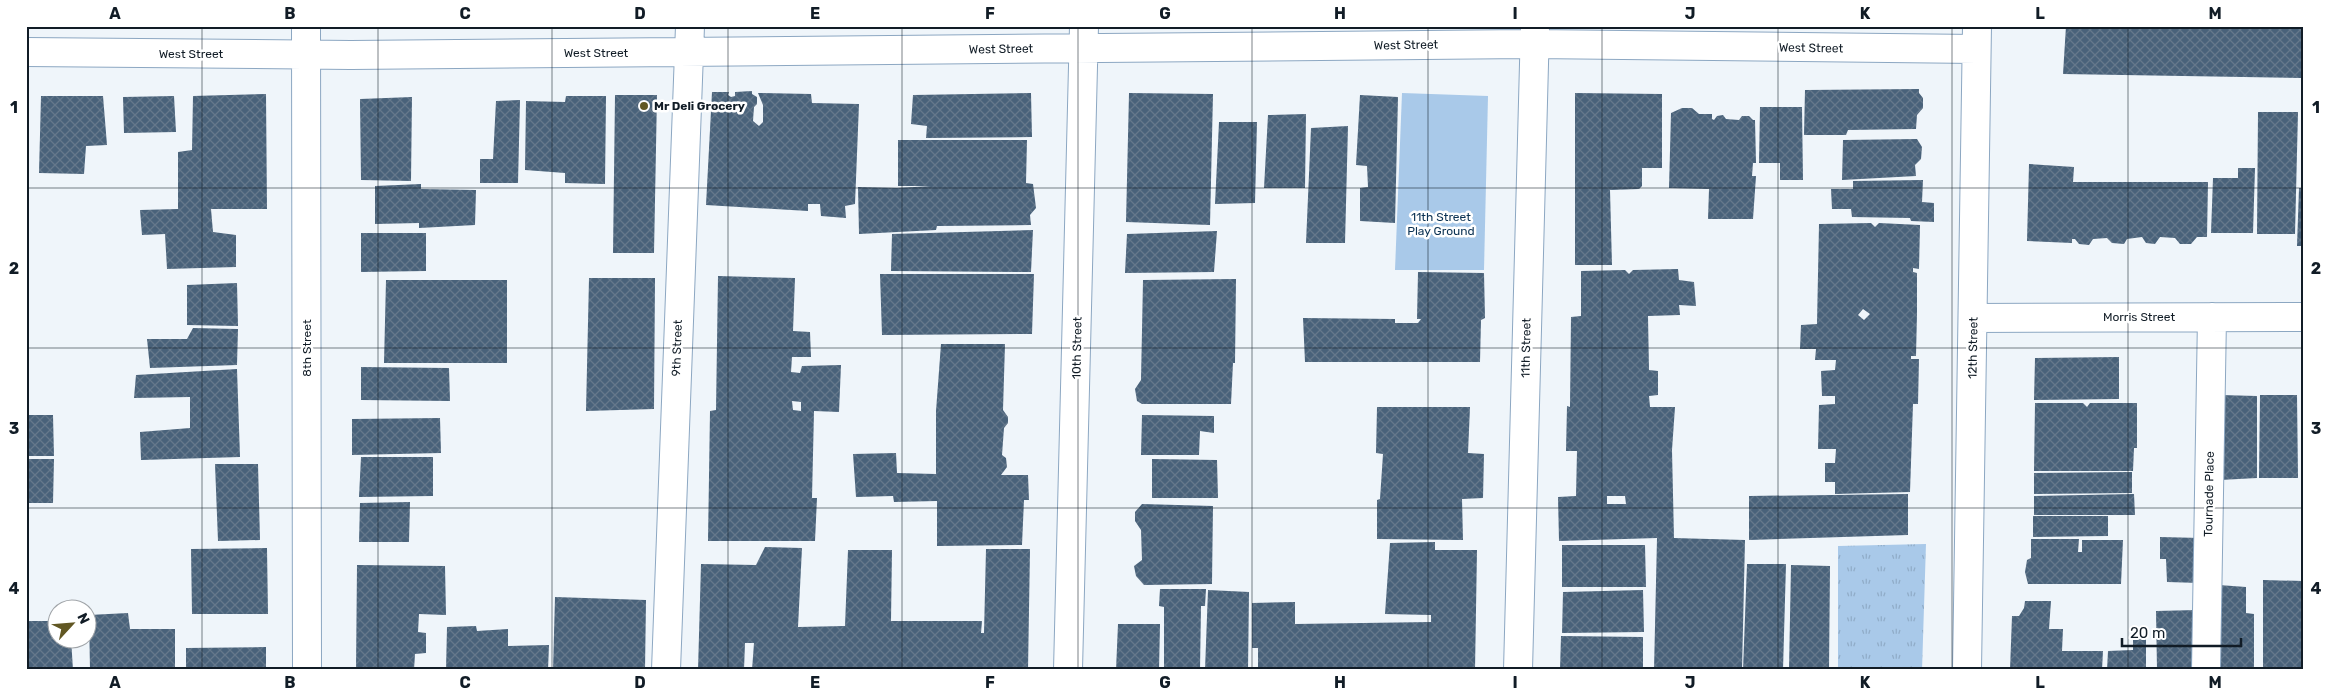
<svg xmlns="http://www.w3.org/2000/svg" width="2330" height="696" font-family="Rubik,sans-serif">
<style>
.grass{fill:url(#grass-tufts)}
.park{fill:#a9c9e9}
.building{fill:url(#building-cross-hatch);fill-rule:evenodd}
.lines{fill:none;stroke-linecap:round;stroke-linejoin:round}
.minor-casing{stroke:#8ca7c2;stroke-width:30}
.minor{stroke:#fff;stroke-width:28}
.grid{fill:none;stroke:#111c26;stroke-width:1;stroke-opacity:0.55}
.poi-dot{fill:#615723;stroke:#fff;stroke-width:2}
.labels{text-anchor:middle;stroke-width:5;stroke-linejoin:round;paint-order:stroke}
.street-label{font-size:12px;fill:#111c26;stroke:#fff}
.poi-label{font-size:12px;font-weight:bold;fill:#111c26;stroke:#fff;text-anchor:start}
.park-label{font-size:12px;fill:#0b3253;stroke:#fff}
.neatline{fill:none;stroke:#111c26;stroke-width:2}
.grid-label{font-size:16px;text-anchor:middle;font-weight:bold;fill:#111c26}
</style>
<defs>
<pattern id="grass-tufts" width="24" height="20" patternUnits="userSpaceOnUse" patternTransform="scale(1.25)"><rect width="24" height="20" fill="#a9c9e9"/><path d="M3 7l-1-3M5 7V3M7 7l1-3M15 17l-1-3M17 17v-4M19 17l1-3" fill="none" stroke="#90acc8"/></pattern>
<pattern id="building-cross-hatch" width="8" height="8" patternUnits="userSpaceOnUse" patternTransform="scale(1.25)"><rect width="8" height="8" fill="#49627a"/><path d="M0 0l8 8M0 8l8-8" fill="none" stroke="#65788b"/></pattern>
</defs>
<rect width="100%" height="100%" fill="#eff5fa"/>
<path class="grass" d="M1926,544L1922,670H1838V546Z"/>
<path class="park" d="M1402,93L1488,96L1484,270H1395Z"/>
<path class="building" d="M2066,26H2303L2301,78L2063,74Z
M1919,89V93L1923,98V108L1917,115L1916,129L1848,130L1846,135H1804L1805,90Z
M752,91V94L757,97V104L754,107L753,121L759,126L763,122V105L758,93L811,94L812,103L859,104L855,204L845,206L846,218L821,216L820,204H808V211L706,205L712,92H729L728,95L731,97L735,96V92Z
M1031,93L1032,137L926,138L927,126L911,124L913,95Z
M1129,93L1213,94L1210,225L1126,222Z
M1575,93L1662,94V168H1642V186L1639,189L1610,190L1612,265H1575Z
M266,94L267,209H211L213,232L236,235V267L167,269L165,234L142,235L140,210L178,209V152L192,150L193,96Z
M615,95H657L654,253H613Z
M1360,95L1398,97L1395,223L1360,221V188L1368,187L1367,166L1356,165Z
M41,96H103L107,145L86,146L84,174L39,173Z
M174,96L176,132L124,133L123,97Z
M566,96H606L605,184L565,183V173L525,170L526,101L565,102Z
M412,97L411,181L361,180L360,99Z
M520,100L518,183H480V159H493L496,101Z
M1760,107H1802L1803,180H1780V163H1759Z
M1682,108H1692L1699,114H1712V119L1714,120L1717,116L1723,115L1726,119L1739,120L1742,116H1749L1753,120H1755L1756,163H1753L1752,176H1756L1753,219H1708L1709,189L1669,188L1671,113Z
M2258,112H2298L2295,234H2257Z
M1306,114L1305,188H1264L1268,115Z
M1219,122H1257L1255,203L1215,204Z
M1348,126L1345,243H1306L1311,128Z
M1917,139L1922,147L1921,159L1915,165L1916,176L1842,180L1843,140Z
M898,140H1027L1026,183L1033,184L1036,208L1030,215L1031,225L937,226L936,230L859,234L858,187L897,188L931,186H898Z
M2029,164L2074,167L2073,182H2208L2207,237H2197L2191,244H2180L2175,238L2160,237L2155,244L2146,243L2142,237L2127,239L2124,244L2112,243L2107,238L2093,239L2089,245L2079,244L2075,239H2072V243L2027,241Z
M2238,168H2255L2253,233H2211L2213,178H2238Z
M1923,180L1922,202L1934,203V222L1911,221L1910,218L1852,217L1851,209H1832L1831,189H1853V181Z
M421,184V189L476,190L475,225L419,228V223L375,224V186Z
M2299,188H2304V246H2297Z
M1871,223L1875,227L1879,223L1920,225L1919,269L1913,268V272L1917,273V314L1916,356H1911V359H1919L1918,404H1913L1910,492L1835,494V482H1825V463H1835L1836,449H1818L1819,405L1835,404V396H1822L1821,371L1835,370L1836,360H1815L1816,349H1800L1801,325L1817,324L1819,224ZM1863,309L1870,314L1864,320L1858,315Z
M1033,230L1031,272L891,271L892,234Z
M1217,231L1214,272L1125,273L1127,234Z
M361,233H426V271L361,272Z
M1678,269L1679,280L1694,282L1696,306L1679,305L1680,315L1648,316L1649,370L1658,371V395L1649,396L1650,407H1675L1672,450L1674,538L1745,540L1742,670H1654L1657,538L1559,541L1558,497L1576,496L1577,451H1566L1567,406L1570,407L1571,317L1581,316V271L1625,270L1629,274L1633,270ZM1607,496H1625L1626,504H1607Z
M1418,272L1484,273L1485,318L1481,320L1480,362H1305L1303,318L1395,319V323H1418L1421,319H1417Z
M880,274H1034L1032,334L882,335Z
M718,276L795,278L793,331L810,332L811,357H792L791,372L800,373L802,366L841,365L839,412L814,411L812,498H817L815,541H708L710,411L716,410ZM792,401L801,402V411L793,410Z
M589,278H655L654,409L586,411Z
M1236,279L1235,363H1233L1231,404H1142L1137,401L1135,389L1141,380L1143,280Z
M386,280H507V363H384Z
M237,283L238,326L187,325V285Z
M193,328L238,329L237,365L150,368L147,339H187Z
M941,344H1005L1003,410L1008,417V423L1004,428L1002,455L1006,458L1007,467L1001,475H1028L1029,500H1024L1022,545L937,546V501L894,502L893,496L856,497L853,454L896,453L897,473L936,474V411Z
M2119,357V399L2034,400L2035,358Z
M361,367L449,368L450,401L361,400Z
M237,369L240,457L141,460L140,432L190,428V397L134,398L136,375Z
M2220,395L2257,396V478L2220,480Z
M2260,395H2297L2298,478H2259Z
M2035,403H2083L2087,407L2090,403H2137V448H2134L2133,471H2034Z
M1377,407H1470L1468,453L1484,454L1483,498L1462,499L1463,540L1377,539V500L1380,499L1383,454L1376,453Z
M26,415H53L54,456H26Z
M1142,415L1214,416V433L1200,431L1199,455H1141Z
M440,418L441,453L352,455V419Z
M361,457H433V496L359,497Z
M26,459H54L53,503H26Z
M1152,459L1217,460L1218,498H1152Z
M215,464H258L260,540L218,541Z
M2132,472V493L2034,494V473Z
M1908,494V535L1749,540V496Z
M2134,494L2135,515H2034V496Z
M410,502L409,542H359L360,503Z
M1142,504L1213,506L1212,584L1144,585L1136,576L1134,566L1142,560L1141,530L1135,521V512Z
M2033,516H2108V536L2033,537Z
M2160,537L2201,538L2200,583L2167,582L2166,559H2160Z
M2031,539H2079L2078,552H2082V540H2123L2121,584H2028L2025,572L2027,560L2031,558Z
M1435,542V550H1477L1475,670H1258V648H1252V603L1295,602V624L1431,622V615L1385,614L1390,543Z
M1562,545H1645L1646,587H1562Z
M765,547L802,548L798,627L845,626L848,550H892L891,621H982L981,633H984L986,549H1030L1028,670H752L754,643H745L744,670H698L701,564L756,565Z
M267,548L268,614H192L191,549Z
M1747,564H1786L1783,670H1743Z
M357,565L445,566L446,615L419,614L418,632L426,633V653L415,654L414,670H356Z
M1791,565L1830,566L1829,670H1789Z
M2263,580L2303,581V670H2263Z
M2219,585L2246,587V613L2254,614V667L2256,670H2213Z
M1160,589H1206L1205,606H1201L1200,670H1164V607L1159,606Z
M1208,590L1249,592L1248,670H1205Z
M1643,590L1644,632L1562,633L1563,592Z
M555,597L646,600L645,670H553Z
M2025,601H2051L2049,629H2063L2062,651H2103L2102,670H2010L2012,616H2019L2024,608Z
M2197,610L2196,670H2157L2156,611Z
M128,613L130,629H175V670H90L89,615Z
M26,621H58V638H71L73,670H26Z
M1118,624H1160L1159,670H1116Z
M476,626L477,631L508,629V646L549,645L548,670H446L447,627Z
M1561,636L1643,637V670H1560Z
M2133,637H2146V670H2107L2108,651L2133,650Z
M266,647V670H186V648Z"/>
<g class="lines">
<defs>
<path id="minor" d="M306,26L307,670
M26,52L351,55L1534,44L1976,49
M1973,318L2304,317
M666,670L690,26
M1068,670L1084,26
M1518,670L1535,26
M1967,670L1977,26
M2206,670L2212,317"/>
</defs>
<use href="#minor" class="minor-casing"/>
<use href="#minor" class="minor"/>
</g>
<path class="grid" d="M202,26V670M378,26V670M552,26V670M728,26V670M902,26V670M1078,26V670M1252,26V670M1428,26V670M1602,26V670M1778,26V670M1952,26V670M2128,26V670M26,188H2304M26,348H2304M26,508H2304"/>
<circle class="poi-dot" cx="644" cy="106" r="5"/>
<g class="labels">
<g class="street-label">
<text transform="translate(1406 45) rotate(-1)" y="4">West Street</text>
<text transform="translate(1811 48) rotate(1)" y="4">West Street</text>
<text transform="translate(1001 49) rotate(-1)" y="4">West Street</text>
<text x="596" y="57">West Street</text>
<text x="191" y="58">West Street</text>
<text x="2139" y="321">Morris Street</text>
<text transform="translate(307 348) rotate(-90)" y="4">8th Street</text>
<text transform="translate(677 348) rotate(-88)" y="4">9th Street</text>
<text transform="translate(1077 348) rotate(-89)" y="4">10th Street</text>
<text transform="translate(1526 348) rotate(-89)" y="4">11th Street</text>
<text transform="translate(1973 348) rotate(-89)" y="4">12th Street</text>
<text transform="translate(2209 494) rotate(-89)" y="4">Tournade Place</text>
</g>
<g class="poi-label">
<text x="654" y="110">Mr Deli Grocery</text>
</g>
<g class="park-label">
<text x="1441" y="221">11th Street<tspan x="1441" dy="14">Play Ground</tspan></text>
</g>
</g>
<rect width="2330" height="696" fill="none" stroke="#ffffff" stroke-width="55"/>
<g transform="translate(72 624) rotate(64)"><circle r="24" fill="#ffffff" stroke="#a0a4a8"/>
<path d="M0-4L9 19L0 12L-9 19Z" fill="#615723"/>
<text y="-8" font-size="14" font-weight="bold" text-anchor="middle" fill="#111c26">N</text>
</g>
<path d="M2122 638v8h119v-8" fill="none" stroke="#111c26" stroke-width="2.5"/>
<text x="2130" y="638" font-size="15" fill="#111c26" stroke="#ffffff" stroke-width="4" paint-order="stroke">20 m</text>
<rect x="28" y="28" width="2274" height="640" class="neatline"/>
<g class="grid-label">
<text x="115" y="19">A</text>
<text x="290" y="19">B</text>
<text x="465" y="19">C</text>
<text x="640" y="19">D</text>
<text x="815" y="19">E</text>
<text x="990" y="19">F</text>
<text x="1165" y="19">G</text>
<text x="1340" y="19">H</text>
<text x="1515" y="19">I</text>
<text x="1690" y="19">J</text>
<text x="1865" y="19">K</text>
<text x="2040" y="19">L</text>
<text x="2215" y="19">M</text>
<text x="14" y="113">1</text>
<text x="2316" y="113">1</text>
<text x="14" y="274">2</text>
<text x="2316" y="274">2</text>
<text x="14" y="434">3</text>
<text x="2316" y="434">3</text>
<text x="14" y="594">4</text>
<text x="2316" y="594">4</text>
<text x="115" y="688">A</text>
<text x="290" y="688">B</text>
<text x="465" y="688">C</text>
<text x="640" y="688">D</text>
<text x="815" y="688">E</text>
<text x="990" y="688">F</text>
<text x="1165" y="688">G</text>
<text x="1340" y="688">H</text>
<text x="1515" y="688">I</text>
<text x="1690" y="688">J</text>
<text x="1865" y="688">K</text>
<text x="2040" y="688">L</text>
<text x="2215" y="688">M</text>
</g>
</svg>
